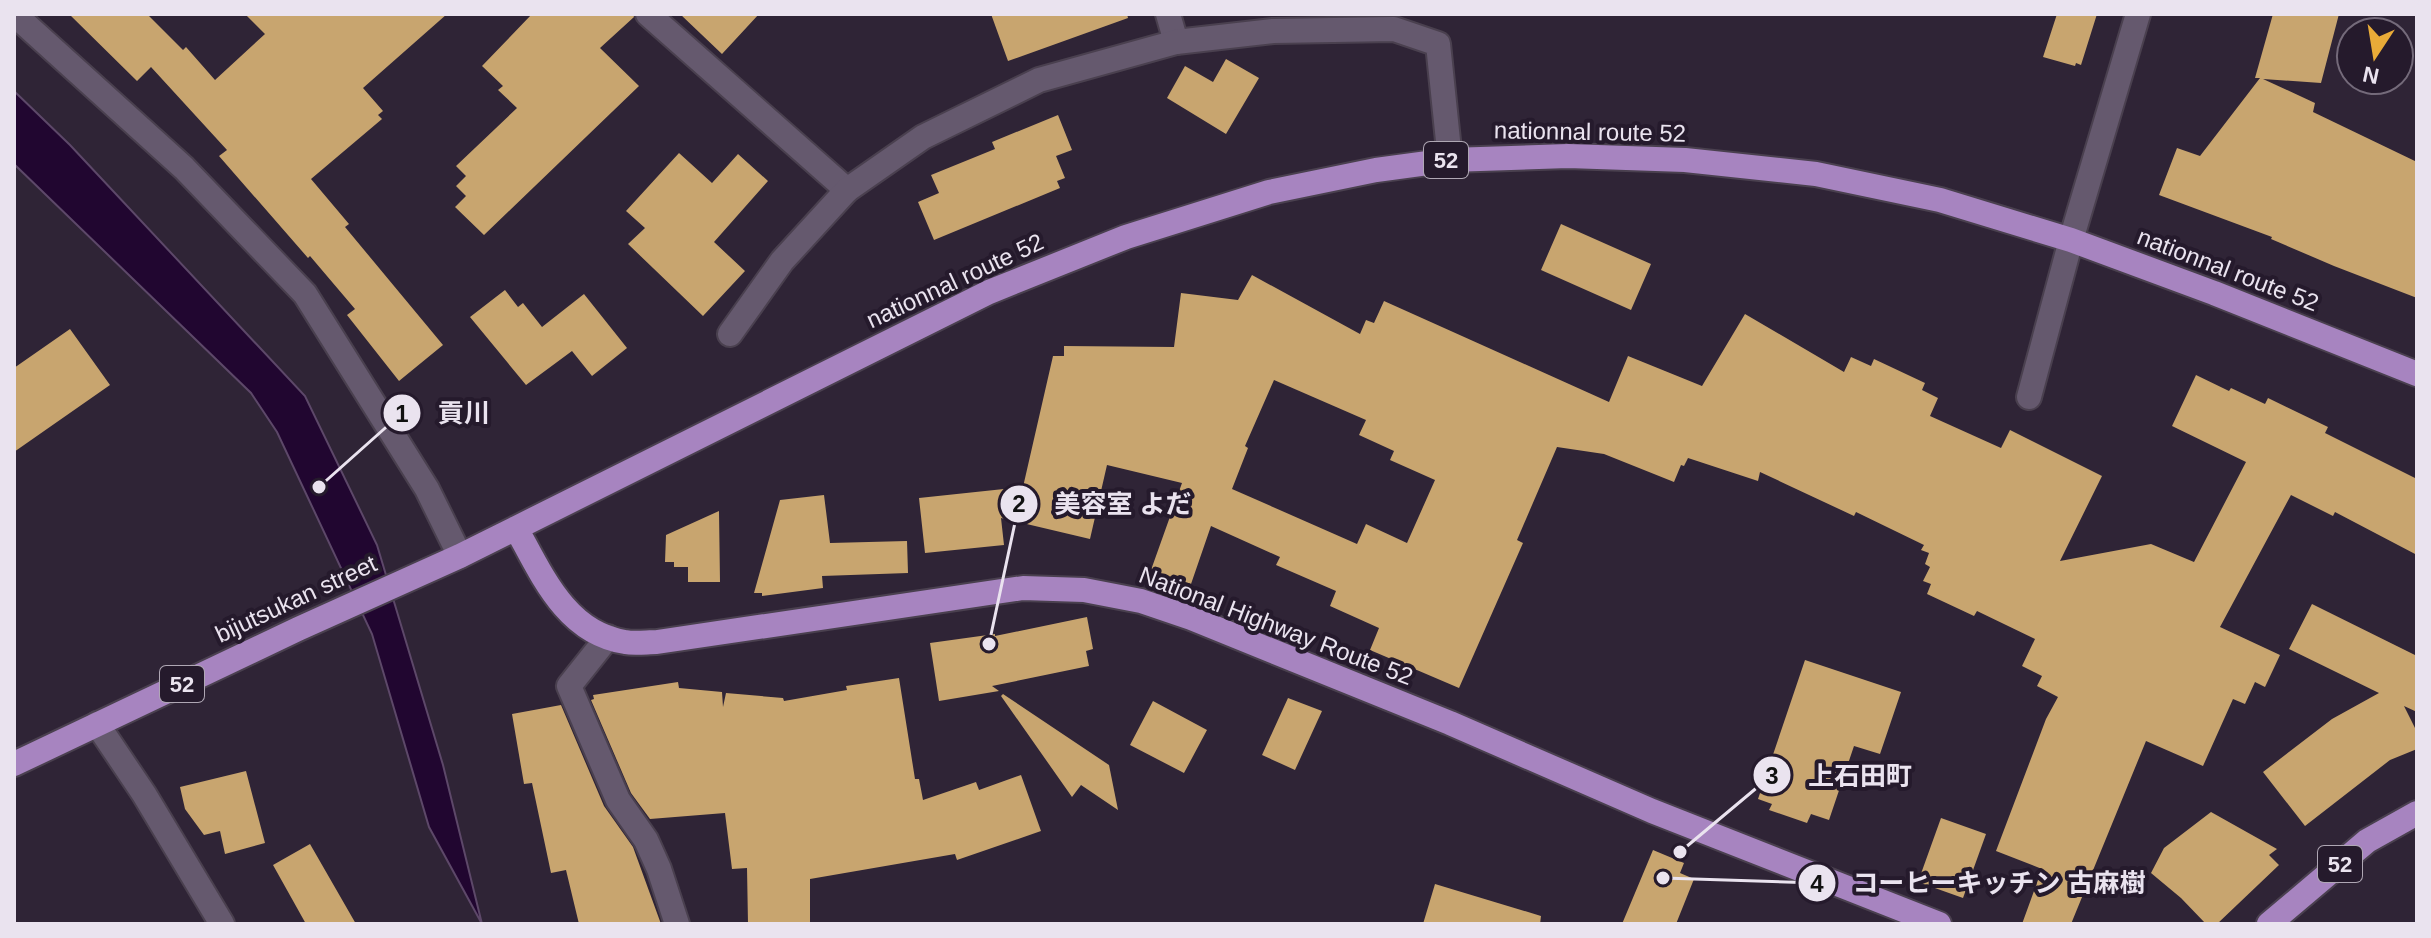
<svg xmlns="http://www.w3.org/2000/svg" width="2431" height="938" font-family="Arial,'Noto Sans JP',sans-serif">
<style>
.water{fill:#210630;stroke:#5d4869;stroke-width:2}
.building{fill:#c8a56f;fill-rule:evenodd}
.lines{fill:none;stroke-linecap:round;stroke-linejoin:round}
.street-casing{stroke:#4a404f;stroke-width:28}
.secondary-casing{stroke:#4a404f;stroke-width:28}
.highway-casing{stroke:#4a404f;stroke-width:28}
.street{stroke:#65596e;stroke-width:24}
.secondary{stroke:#65596e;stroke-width:24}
.highway{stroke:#a784c0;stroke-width:24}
.labels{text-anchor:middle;stroke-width:8;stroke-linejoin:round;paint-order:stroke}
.shield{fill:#251a2c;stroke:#afa7b4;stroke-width:2}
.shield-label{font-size:22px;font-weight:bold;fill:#eae3ef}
.street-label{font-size:24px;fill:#eae3ef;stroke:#251a2c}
.leader{fill:none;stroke:#eae3ef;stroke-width:3}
.callout-dot{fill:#eae3ef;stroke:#251a2c;stroke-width:3}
.mark-label{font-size:24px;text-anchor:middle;font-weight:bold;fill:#111}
.callout-label{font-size:26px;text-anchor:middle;font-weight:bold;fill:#eae3ef;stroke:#251a2c;stroke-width:8;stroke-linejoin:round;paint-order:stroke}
</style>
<rect width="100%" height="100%" fill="#2f2436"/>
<path class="water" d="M14,91L70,145L305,396L377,545L443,765L482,924L429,827L372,634L277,432L251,393L14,164Z"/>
<path class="building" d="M69,14H147L183,50L186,47L215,80L265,34L245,14H447L363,88L383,111L378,115L382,119L311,179L349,224L345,227L443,345L399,381L347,315L355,309L310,256L308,258L219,156L227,150L151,67L137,81Z
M532,14H633L634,17L600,48L639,86L484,235L455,207L466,196L456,186L466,176L456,166L517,108L498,90L503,86L482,66Z
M680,14H759L722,54Z
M991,14H1127L1128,18L1008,61Z
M2057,14H2097L2081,65L2076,63L2075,66L2043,57Z
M2273,14H2339L2321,83L2263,79L2315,103L2313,112L2417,162V298L2334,266L2271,239L2272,237L2159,195L2177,148L2200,156L2260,78H2255Z
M1226,59L1259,78L1226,134L1167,98L1185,66L1213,82Z
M1058,115L1072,150L1056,156L1065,178L1057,181L1060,188L934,240L918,202L939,193L931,175L995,149L992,142Z
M679,153L712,183L738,154L768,181L714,242L745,271L703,316L628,244L645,228L626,211Z
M1561,224L1651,264L1631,310L1541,270Z
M1252,275L1360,334L1366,320L1374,323L1384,301L1609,402L1628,356L1702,386L1745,314L1844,372L1851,357L1871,366L1874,359L1925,383L1922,390L1938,398L1930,416L2001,448L2010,430L2102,476L2060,561L2151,544L2194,562L2246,462L2172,426L2196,375L2229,391L2231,388L2265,404L2268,398L2328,427L2325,433L2417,479V555L2335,512L2333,516L2291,495L2220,627L2280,655L2265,687L2255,682L2245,704L2233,699L2203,766L2146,741L2071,924H2022L2042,869L1996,851L2046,719L2058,697L2037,686L2042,676L2022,666L2035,639L1977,611L1974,616L1927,594L1931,584L1923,581L1930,567L1925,564L1929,553L1921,550L1924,545L1856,512L1854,516L1760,472L1758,481L1688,458L1684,466L1681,465L1674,482L1604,454L1557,447L1517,540L1523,543L1459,688L1370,650L1379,628L1330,606L1336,591L1276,565L1280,557L1211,526L1191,584L1151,570L1182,483L1107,465L1090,539L1001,518L1004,545L925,553L919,498L1023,487L1053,356H1064V346L1174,347L1181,293L1238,300ZM1274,380L1366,420L1359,435L1394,451L1390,460L1435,480L1407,543L1366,524L1357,544L1232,489L1248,448L1245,446Z
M505,290L518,307L523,303L542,327L584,294L627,348L592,376L572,351L526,385L470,317Z
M70,329L110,385L14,452V368Z
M824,495L830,543L907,541L908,573L822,576L823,588L762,596V593H754L780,500Z
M719,511L720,582H688V567H674V562H665L666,535Z
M2312,604L2417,656V712L2404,706L2417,732V749L2390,760L2305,826L2263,772L2332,719L2379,693L2289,649Z
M1087,617L1093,649L1086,651L1089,666L992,686L999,691L939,701L930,643L995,634V636Z
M1805,660L1901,692L1880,754L1854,746L1829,820L1811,814L1807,823L1769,810L1772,804L1758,799Z
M899,678L915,779H919L923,800L976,782L979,790L1021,775L1041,831L957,860L955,854L810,879V924H748L747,868L732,869L725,813L650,819L631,793L591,700L594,699L593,695L678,682L679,688L722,692L723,707L726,693L783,698L784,701L847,690L846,686Z
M1003,694L1109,765L1118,810L1081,785L1072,797L1001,696Z
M1288,698L1322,711L1295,770L1262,755Z
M1153,701L1207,730L1184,773L1130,745Z
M561,705L604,806L633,847L661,924H579L566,870L551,873L532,783L524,784L512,714Z
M246,771L265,843L225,854L220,831L204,835L185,809L180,787Z
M2211,812L2277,849L2269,855L2279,865L2217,924H2206L2181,898L2151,873L2164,848Z
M1941,818L1986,834L1963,898L1918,882Z
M310,844L356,924H306L273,865Z
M1653,850L1684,863L1680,873L1694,879L1676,924H1622Z
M1435,884L1541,916L1540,924H1423Z"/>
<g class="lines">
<defs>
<path id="street" d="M14,14L184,168L305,294L427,489L460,556
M648,14L847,190
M1168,14L1176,42
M608,637L569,686L618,800L646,840L659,869L677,924"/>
<path id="secondary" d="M730,334L782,261L847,190L923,137L1039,80L1176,42L1273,31L1394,29L1438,44L1450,160
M2029,397L2071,240L2138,14
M97,724L144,794L222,924"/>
<path id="highway" d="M516,528C542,575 566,633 625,642C635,644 647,642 657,642L1023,588L1084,590L1141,601L1191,618L1450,723L1652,811L1939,924
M14,764L298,629L460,556L989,292L1126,237L1269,192L1376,170L1450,160L1568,156L1685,160L1816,174L1940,200L2071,240L2214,293L2417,374
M2269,924L2367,841L2417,813"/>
</defs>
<use href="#street" class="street-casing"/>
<use href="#secondary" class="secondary-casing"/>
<use href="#highway" class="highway-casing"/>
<use href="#street" class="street"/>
<use href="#secondary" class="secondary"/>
<use href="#highway" class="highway"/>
</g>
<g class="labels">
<g class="shield">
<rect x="1424" y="142" width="44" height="36" rx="6"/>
<rect x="160" y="666" width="44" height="36" rx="6"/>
<rect x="2318" y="846" width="44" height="36" rx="6"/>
</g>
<g class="shield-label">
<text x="1446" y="168">52</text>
<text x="182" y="692">52</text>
<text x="2340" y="872">52</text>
</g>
<g class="street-label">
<text transform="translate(1590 132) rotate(1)" y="8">nationnal route 52</text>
<text transform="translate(2228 270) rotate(21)" y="8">nationnal route 52</text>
<text transform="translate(955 281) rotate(-25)" y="8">nationnal route 52</text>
<text transform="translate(296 599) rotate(-25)" y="8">bijutsukan street</text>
<text transform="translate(1276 626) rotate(21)" y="8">National Highway Route 52</text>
</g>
</g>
<path class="leader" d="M319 487L402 413M989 644L1019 504M1680 852L1772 775M1663 878L1817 883"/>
<g class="callout-dot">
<circle cx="319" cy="487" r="8"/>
<circle cx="989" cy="644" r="8"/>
<circle cx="1680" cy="852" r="8"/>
<circle cx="1663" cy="878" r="8"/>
<circle cx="402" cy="413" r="20"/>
<circle cx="1019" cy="504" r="20"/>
<circle cx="1772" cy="775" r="20"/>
<circle cx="1817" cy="883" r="20"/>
</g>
<g class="mark-label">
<text x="402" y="422">1</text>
<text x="1019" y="512">2</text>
<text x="1772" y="784">3</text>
<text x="1817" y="892">4</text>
</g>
<g class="callout-label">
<text x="464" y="422">貢川</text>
<text x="1123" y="513">美容室 よだ</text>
<text x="1860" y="785">上石田町</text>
<text x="1999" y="892">コーヒーキッチン 古麻樹</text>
</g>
<rect width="2431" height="938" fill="none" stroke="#eae3ef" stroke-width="32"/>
<g transform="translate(2375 56) rotate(192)"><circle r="38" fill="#251a2c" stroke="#746a7a" stroke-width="2"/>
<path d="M0-6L14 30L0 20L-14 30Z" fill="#e9ab38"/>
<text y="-12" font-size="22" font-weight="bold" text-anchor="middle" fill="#eae3ef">N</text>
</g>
</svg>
